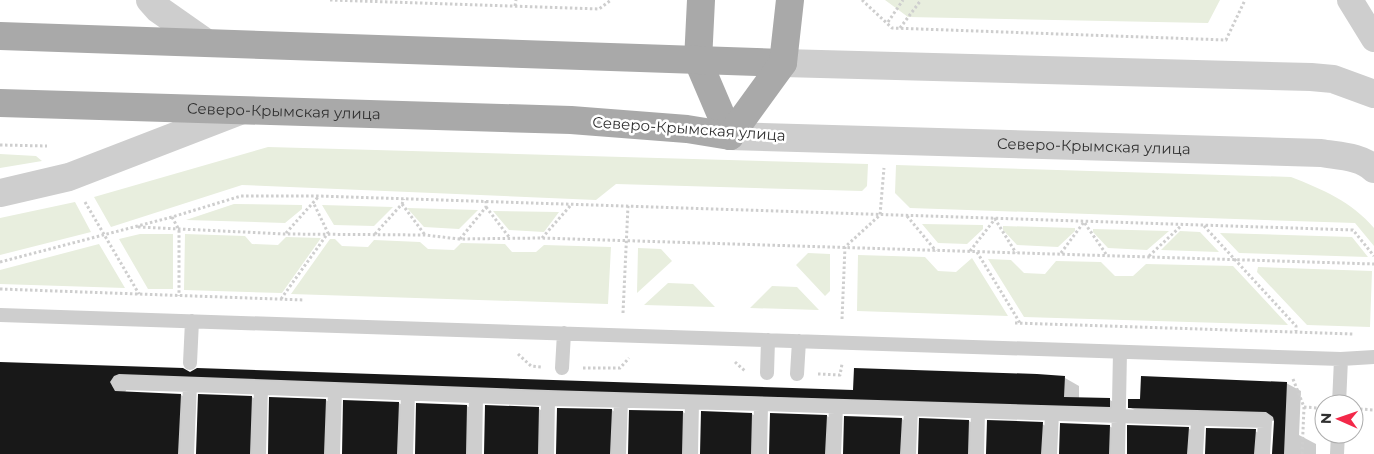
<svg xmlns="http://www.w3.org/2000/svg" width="1374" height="454" font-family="Montserrat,sans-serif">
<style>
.green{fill:#e8eede}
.shadow{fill:#0003}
.building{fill:#181818}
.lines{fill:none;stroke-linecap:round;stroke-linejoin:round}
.path{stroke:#cecece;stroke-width:3;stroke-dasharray:2.5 2.5;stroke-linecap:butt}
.service{stroke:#cecece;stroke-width:14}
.minor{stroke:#cecece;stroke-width:26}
.tertiary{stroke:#cecece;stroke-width:28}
.primary{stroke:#a9a9a9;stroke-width:28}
.labels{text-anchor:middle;stroke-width:5;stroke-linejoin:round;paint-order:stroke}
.street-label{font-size:15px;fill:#313131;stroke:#fff}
</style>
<rect width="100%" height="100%" fill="#fff"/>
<path class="green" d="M885,0H1220L1208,23L908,17Z
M268,147L868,164L867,186L862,191L616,184L596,200L242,185L111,227L94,197Z
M0,154L36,156L42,161L0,168Z
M896,165L1291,177C1322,189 1352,202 1374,228V246L1355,223L910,208L895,193Z
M75,202L91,232L0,255V218Z
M234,204L302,205V209L285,223L186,220Z
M322,205L393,207L374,226L334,225Z
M407,208L478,210L459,229L424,227Z
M493,211L559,212L544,232L509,230Z
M922,224L983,225V229L967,244L938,243Z
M1003,226L1075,228V231L1058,247L1017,245L1003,230Z
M1093,229L1169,231L1147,250L1108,248L1093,232Z
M1180,231L1200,232L1219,252L1161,250Z
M1220,233L1352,237L1368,257L1239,253Z
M140,234H173V289H148L119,239Z
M185,234L245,236L252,244L278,245L286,237L321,238L282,293L184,290Z
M330,239H335L342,246L368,247L374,240L420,242L428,249L454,250L461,243L505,244L512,252H536L544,245L611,247L608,304L291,294Z
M99,244L125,288L0,284V270Z
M638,248L661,249L672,261L637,293Z
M808,253L830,254V291L825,296L796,265Z
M858,255L925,257L938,271L956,272L972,258L1008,316L857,311Z
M988,259L1011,260L1024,273L1045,274L1056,261L1101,262L1115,276H1133L1146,264L1233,266L1288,325L1024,317Z
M1258,267L1372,271L1370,327L1307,325L1257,272Z
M668,283L693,284L715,307L644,305Z
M772,286L797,287L819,310L750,308Z"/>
<path class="shadow" d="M0,363L190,373L854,391L1065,378L1079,386V399L1110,400L1125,408L1124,415L129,383L125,393L181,395L195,403L193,454H0Z
M1286,383L1301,391L1299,435L1316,444V454H1272L1275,421L1144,415L1129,407L1141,401Z
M252,397L266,406L265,454H197Z
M326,400L340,409L339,454H269Z
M399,403L413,412L412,454H343Z
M467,406L481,414V454H416Z
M539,409L553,417V454H485Z
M612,410L626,419L625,454H557Z
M683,412L697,421V454H629Z
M752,414L766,422V454H701Z
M827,416L841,425L840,454H770Z
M902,419L916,427L915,454H844Z
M969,421L983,429V454H919Z
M1042,424L1057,432L1056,454H987Z
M1109,426L1124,434V454H1060Z
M1188,428L1203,437L1202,454H1128Z
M1255,431L1270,439V454H1206Z"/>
<path class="building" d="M0,362L183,368L190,372L197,368L853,390L854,368L1037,374L1065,376L1064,397L1110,398V407L548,390L119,374L114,376L110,382L115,391L181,394L178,454H0Z
M1141,376L1287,382L1284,454H1272L1274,421L1273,417L1266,412L1128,408V399H1140Z
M198,394L252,396L250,454H196Z
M269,397L326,399L324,454H268Z
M343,400L399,402L397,454H342Z
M416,403L467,405L466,454H415Z
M485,405L539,407L538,454H484Z
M557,408L612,409L610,454H556Z
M629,410L683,411L682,454H628Z
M701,411L752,413L751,454H700Z
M770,413L827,415L825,454H769Z
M844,416L902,418L900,454H843Z
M919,418L969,420L968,454H918Z
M987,420L1043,422L1041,454H986Z
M1060,423L1110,425L1109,454H1059Z
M1127,425L1189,427L1187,454H1127Z
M1206,428L1256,429L1254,454H1205Z"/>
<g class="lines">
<path class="path" d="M330,0L599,9L611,0
M862,0L892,28L1226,40L1245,0
M515,6L516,0
M888,22L903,0
M900,28L921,0
M0,145L47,146
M85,202L139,294
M402,204L425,235
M486,207L509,237
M907,216L936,251
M172,217L179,230V296
M1204,226L1296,326V331
M138,227L285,234L425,235L459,239L541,238L1374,264
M286,233L319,196
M375,234L402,204L404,199
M542,238L571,205
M460,239L486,207V201
M970,251L995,219L1016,253
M977,252L1020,323
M1061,253L1084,222L1106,254
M1149,256L1182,225
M0,262L172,217L241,196H319L1353,230L1374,256
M0,289L304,300
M281,299L328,233L313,202
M623,313L628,206
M842,319L845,247L880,215L884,168
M1015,323L1353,334
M518,354L531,366L541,367
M735,362L745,371
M583,368H620L629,358
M818,374L840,375L842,364
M1293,379L1304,407L1302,454
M1304,407L1318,408
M1360,409L1374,410"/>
<path class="service" d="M0,315L1341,359L1374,357
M190,363L192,321
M562,368L564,333
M767,373L768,340
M797,374L799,341
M119,383L190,385
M1339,404L1341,359
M187,454L190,385L548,399L761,404L1265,421L1263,454
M259,454L261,388
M333,454L335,390
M406,454L408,393
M475,454L476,396
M547,454L548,399
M619,454L621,401
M691,454L692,402
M760,454L761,404
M834,454L836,407
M909,454L911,409
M977,454L978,411
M1050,454L1052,414
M1118,454L1120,352
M1196,454L1198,420
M1337,454L1338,434"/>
<path class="minor" d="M1350,0L1374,39"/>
<g class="tertiary">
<path d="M150,0L158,9L205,42"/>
<path d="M783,63L1311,77L1333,79L1374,94"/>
<path id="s1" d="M730,136L1321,153C1338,156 1361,156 1374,169"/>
<path d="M0,193L69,177L240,111"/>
</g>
<g class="primary">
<path d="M701,0L698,61L730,136"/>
<path d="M0,36L783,63"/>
<path id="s2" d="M0,103L571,120L687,129L730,136"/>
<path d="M730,136L783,63L790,0"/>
</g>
</g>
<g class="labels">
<g class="street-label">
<text dy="5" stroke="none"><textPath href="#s2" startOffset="284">Северо-Крымская улица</textPath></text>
<text transform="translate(689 129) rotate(4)" y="5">Северо-Крымская улица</text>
<text dy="5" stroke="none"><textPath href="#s1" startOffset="364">Северо-Крымская улица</textPath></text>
</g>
</g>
<g transform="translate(1339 419) rotate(272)"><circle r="24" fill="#ffffff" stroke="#adadad"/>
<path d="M0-4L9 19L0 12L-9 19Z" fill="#f32849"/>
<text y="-8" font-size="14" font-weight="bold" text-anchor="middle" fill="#313131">N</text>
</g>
</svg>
